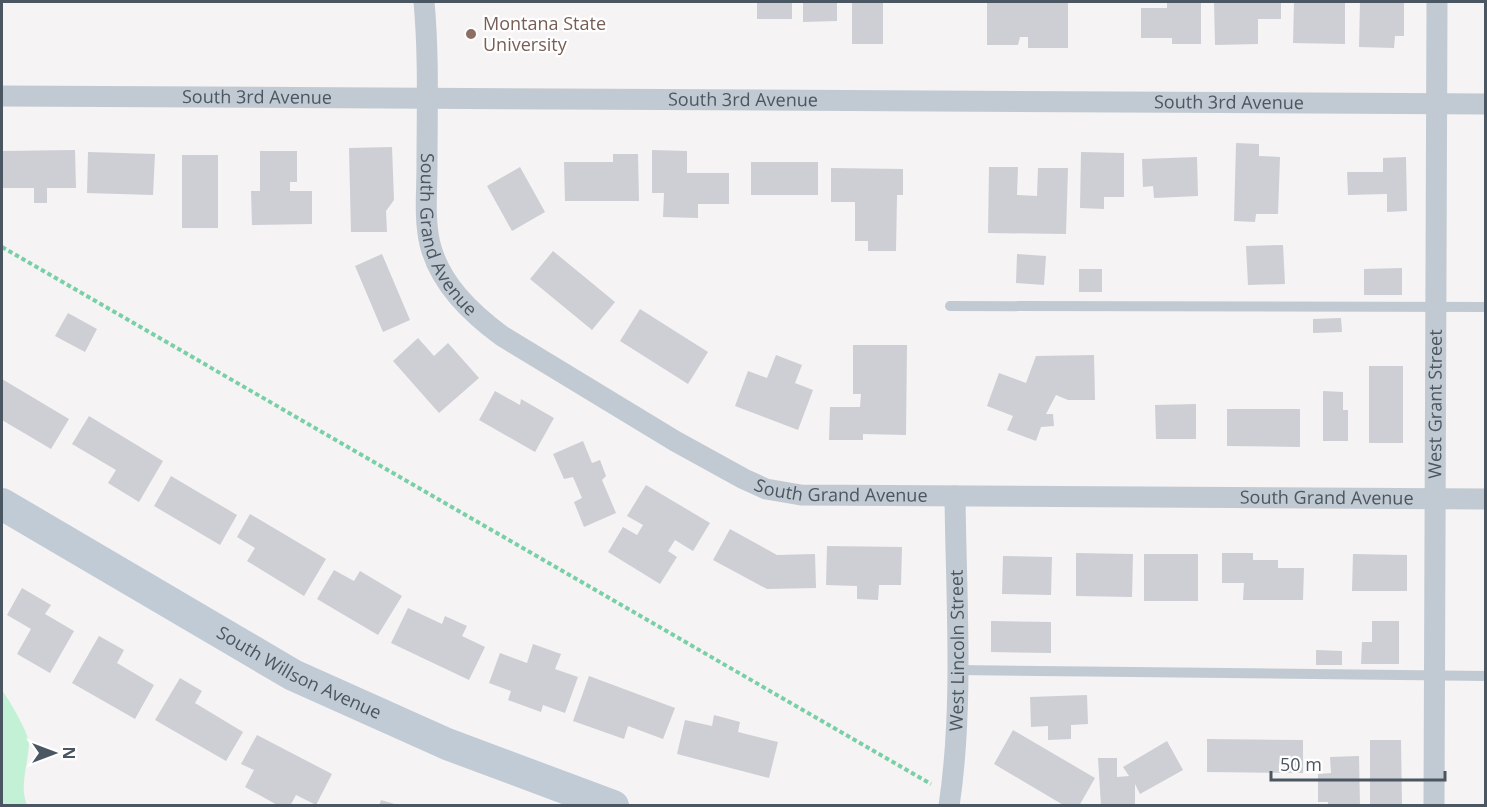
<svg xmlns="http://www.w3.org/2000/svg" width="1487" height="807" font-family="'Open Sans',sans-serif">
<style>
.green{fill:#c3f1d5}
.building{fill:#cdcfd5}
.lines{fill:none;stroke-linecap:round;stroke-linejoin:round}
.path{stroke:#7ad0a6;stroke-width:4;stroke-dasharray:4.5 3;stroke-linecap:butt}
.service{stroke:#c1cad2;stroke-width:10}
.minor{stroke:#c1cad2;stroke-width:21}
.secondary{stroke:#c1cbd6;stroke-width:32}
.education-dot{fill:#8d6e63;stroke:#fff;stroke-width:2}
.labels{text-anchor:middle;stroke-width:4.5;stroke-linejoin:round;paint-order:stroke}
.education-label{font-size:18px;fill:#785e54;stroke:#fff;text-anchor:start}
.street-label{font-size:18px;fill:#4a5661;stroke:#fff}
</style>
<rect width="100%" height="100%" fill="#f5f3f3"/>
<path class="green" d="M2,690C9,700 29,733 29,744C28,765 19,786 27,805H2Z"/>
<path class="building" d="M757,2H792V19H757Z
M803,2H837V21L803,22Z
M852,2H883V44H852Z
M987,2H1068V48H1028V37H1020L1018,45H987Z
M1167,2H1201V44H1172V38H1141V8H1167Z
M1214,2H1281V19H1258V44L1215,45Z
M1294,2H1345V44L1293,43Z
M1360,2H1404V36H1395L1394,48L1359,47Z
M1236,143L1259,144V156L1280,157L1278,214H1256L1255,222L1234,221Z
M392,147L394,200L386,211L387,232H351L349,148Z
M75,150L76,188H47V203H34V188H2V151Z
M652,150L687,151V173H729V204H698V218L663,217L664,193H652Z
M260,151H297V182H290V191H312V224L252,225L251,191H260Z
M88,152L155,154L153,195L87,193Z
M1081,152L1124,153V197H1104V209L1080,208Z
M613,154H638L639,201H565L564,162H613Z
M182,155H218V228H182Z
M1197,157L1198,196L1154,198L1153,186L1143,187L1142,159Z
M1406,157L1407,211L1387,212V194L1348,195L1347,172H1383V158Z
M751,162H818V195H751Z
M520,167L545,212L512,231L487,186Z
M989,167H1018L1017,195L1037,196L1038,168H1068L1066,234L988,233Z
M831,168L903,169V195H897L896,251H868V241H855V202H831Z
M1283,245L1285,284L1248,285L1246,246Z
M553,251L615,302L592,330L530,279Z
M382,254L410,320L383,332L355,266Z
M1017,254L1046,256L1044,285L1016,283Z
M1402,268V295H1364V269Z
M1079,269H1102V292H1079Z
M640,309L708,352L688,384L620,341Z
M68,313L97,329L85,352L55,336Z
M1341,318L1342,332L1313,333V319Z
M418,338L434,356L448,343L479,378L439,413L393,361Z
M853,345H907L906,435L863,434V440H829L830,407H860L861,394H853Z
M776,355L802,365L795,383L813,390L798,430L735,406L748,371L767,378Z
M1094,355L1095,400H1068L1056,395L1046,414H1053L1054,426L1041,427L1036,441L1007,430L1013,416L987,406L999,373L1026,383L1036,356Z
M1369,366H1403V443H1369Z
M2,379L69,419L51,449L2,420Z
M495,391L520,405L521,399L554,418L535,452L479,420Z
M1323,391L1343,392V410H1348V441H1323Z
M1196,404V439H1156L1155,405Z
M1227,409H1300V447L1227,446Z
M89,416L163,461L139,502L108,483L116,470L72,444Z
M583,441L592,463L600,460L606,476L602,480L616,513L584,527L574,502L582,498L573,477L564,479L553,454Z
M171,476L237,515L220,545L154,506Z
M646,485L710,523L693,551L675,540L668,551L677,557L660,584L608,552L623,527L637,535L643,525L627,516Z
M250,514L326,559L304,596L247,561L255,548L237,537Z
M730,529L777,555L815,554L816,588L767,589L713,560Z
M827,546L902,547L901,585H879L878,600L857,599V586L826,585Z
M1076,553L1133,554L1132,597L1076,596Z
M1222,553H1253V560H1278V568H1304L1303,600H1243L1244,583H1222Z
M1144,554H1198V601H1144Z
M1353,554L1407,555V591H1352Z
M1003,556L1052,557L1051,595L1002,594Z
M334,570L354,581L360,571L402,596L378,635L317,599Z
M22,588L51,605L45,614L74,631L50,673L17,654L31,629L7,615Z
M408,608L442,624L445,616L467,626L462,636L485,647L469,680L391,643Z
M991,621L1051,622V653L991,652Z
M1372,621H1399V664H1361L1362,642H1372Z
M99,636L124,650L117,663L154,685L135,719L72,683Z
M533,644L561,654L555,669L578,677L565,713L543,705L541,712L508,700L511,691L489,683L500,653L527,663Z
M1316,650L1342,651V665H1316Z
M589,676L675,708L663,739L628,726L624,739L573,721Z
M180,678L202,691L195,703L243,732L226,761L155,720Z
M1087,695L1088,724L1071,725V739L1048,740V726L1031,727L1030,697Z
M714,715L740,722L738,732L778,742L769,778L677,754L685,720L712,726Z
M1013,730L1095,778L1079,806H1065L994,764Z
M257,735L332,774L316,805L296,795L290,806H279L245,787L254,770L241,764Z
M1207,739L1303,740V773L1207,772Z
M1370,740H1401L1402,805H1370Z
M1167,741L1183,770L1140,794L1135,784V806H1101L1098,758H1117V777L1129,776L1123,767Z
M1359,756L1360,806H1328V802H1318V774L1331,773L1330,757Z
M381,800L398,805V806H379Z"/>
<g class="lines">
<path class="path" d="M2,247L931,784"/>
<path class="service" d="M950,306L1486,307
M957,670L1486,676"/>
<g class="minor">
<path id="s1" d="M424,2C429,56 427,112 427,166C427,192 424,219 430,244C440,284 471,313 502,336L675,441L744,479L766,489L801,495L1486,499"/>
<path id="s2" d="M2,96L1486,104"/>
<path id="s3" d="M949,806C964,707 956,596 955,496"/>
<path id="s4" d="M1434,806L1437,2"/>
</g>
<path class="secondary" id="s5" d="M2,504L293,675L447,744L613,806"/>
</g>
<circle class="education-dot" cx="471" cy="34" r="6"/>
<g class="labels">
<g class="education-label">
<text x="483" y="30">Montana State<tspan x="483" dy="21">University</tspan></text>
</g>
<g class="street-label">
<text dy="6" stroke="none"><textPath href="#s2" startOffset="255">South 3rd Avenue</textPath></text>
<text dy="6" stroke="none"><textPath href="#s2" startOffset="741">South 3rd Avenue</textPath></text>
<text dy="6" stroke="none"><textPath href="#s2" startOffset="1227">South 3rd Avenue</textPath></text>
<text dy="6" stroke="none"><textPath href="#s1" startOffset="238">South Grand Avenue</textPath></text>
<text dy="6" stroke="none"><textPath href="#s4" startOffset="402">West Grant Street</textPath></text>
<text dy="6" stroke="none"><textPath href="#s1" startOffset="742">South Grand Avenue</textPath></text>
<text dy="6" stroke="none"><textPath href="#s1" startOffset="1228">South Grand Avenue</textPath></text>
<text dy="6" stroke="none"><textPath href="#s3" startOffset="156">West Lincoln Street</textPath></text>
<text dy="6" stroke="none"><textPath href="#s5" startOffset="342">South Willson Avenue</textPath></text>
</g>
</g>
<rect width="1487" height="807" fill="none" stroke="#4a5661" stroke-width="6"/>
<g transform="translate(54 753) rotate(90)" stroke="#ffffff" stroke-width="4.5" paint-order="stroke">
<path d="M0-4.5L10 22L0 15L-10 22Z" fill="#4a5661"/>
<text y="-9" font-size="16" font-weight="bold" text-anchor="middle" fill="#4a5661">N</text>
</g>
<path d="M1271 771v9h174v-9" fill="none" stroke="#4a5661" stroke-width="3"/>
<text x="1280" y="771" font-size="18" fill="#4a5661" stroke="#ffffff" stroke-width="4.5" paint-order="stroke">50 m</text>
</svg>
